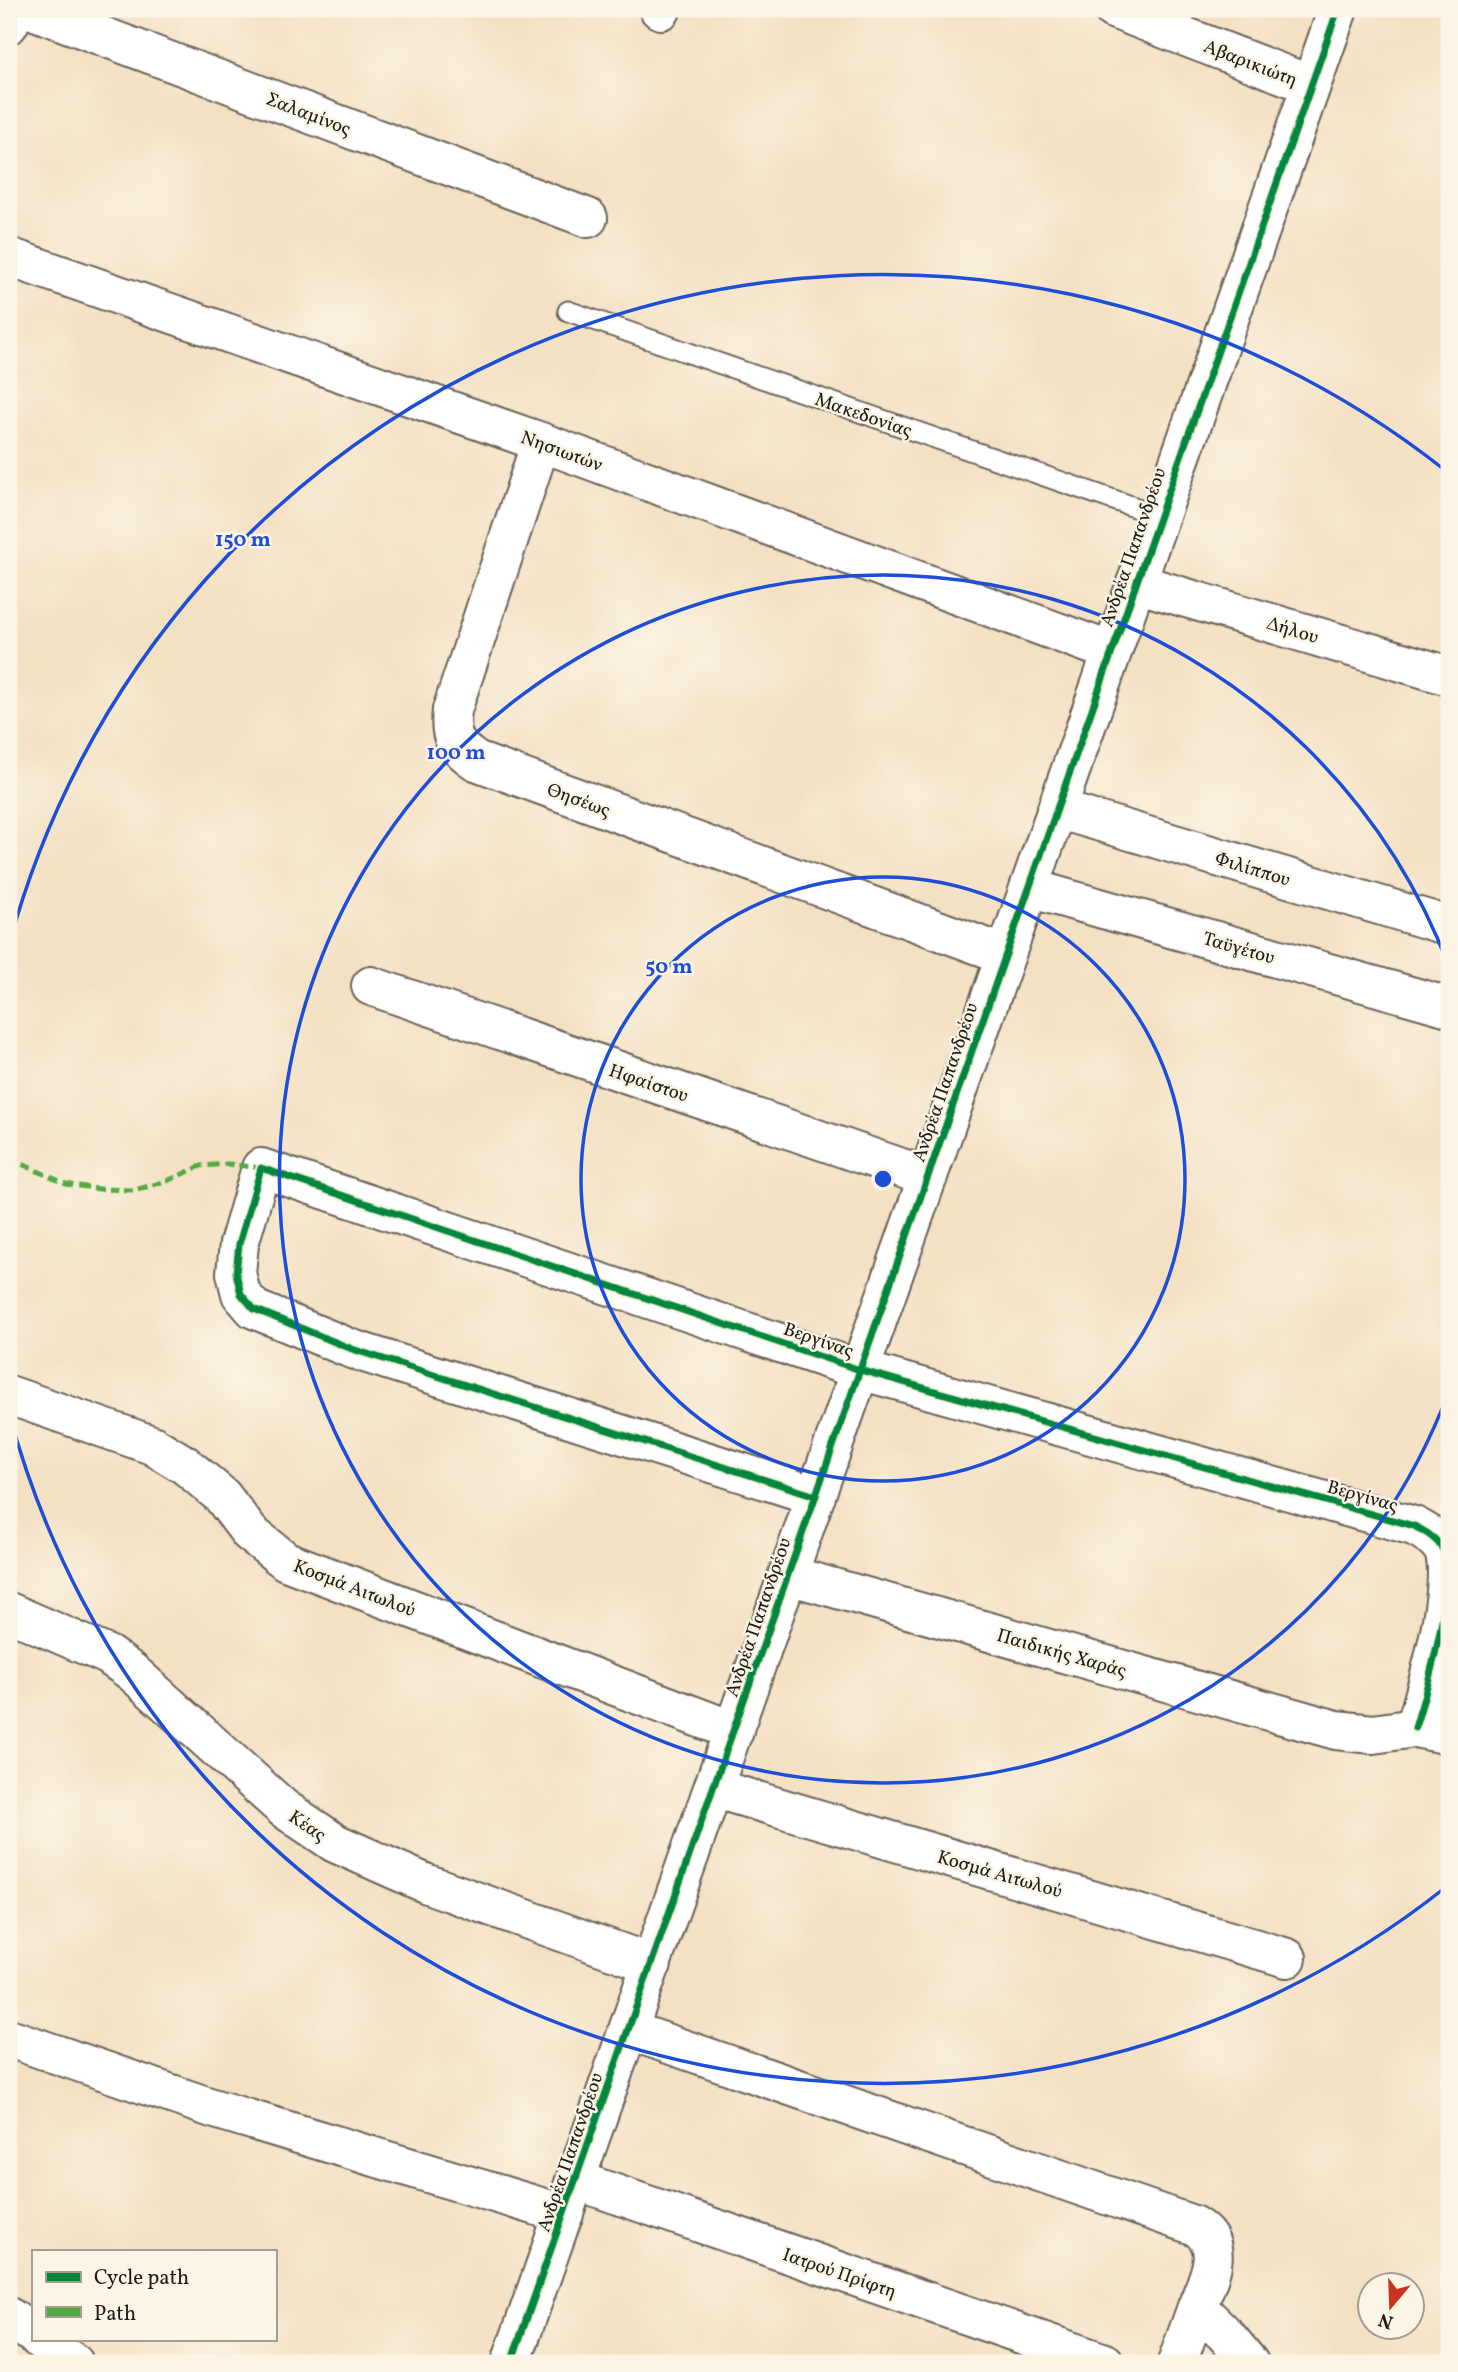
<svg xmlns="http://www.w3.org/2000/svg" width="1458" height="2372" font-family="Vollkorn,serif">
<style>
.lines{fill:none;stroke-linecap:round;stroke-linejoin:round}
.lane-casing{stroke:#686156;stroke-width:23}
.street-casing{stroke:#686156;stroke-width:42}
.secondary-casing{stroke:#686156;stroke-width:42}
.lane{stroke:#fff;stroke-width:19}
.street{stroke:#fff;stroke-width:38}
.secondary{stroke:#fff;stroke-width:38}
.quiet{stroke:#52a943;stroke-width:5;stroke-dasharray:10 5;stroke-linecap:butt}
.cycleway-casing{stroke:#fcf5e5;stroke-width:11}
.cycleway{stroke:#00873e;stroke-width:7}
.ring{fill:none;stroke:#1d4ed8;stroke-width:3.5}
.labels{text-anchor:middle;stroke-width:5;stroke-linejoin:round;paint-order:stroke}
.street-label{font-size:19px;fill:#1c1c1c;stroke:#fcf5e5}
.centre{fill:#1d4ed8;stroke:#fcf5e5;stroke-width:3.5}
.ring-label{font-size:21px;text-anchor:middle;font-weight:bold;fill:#1d4ed8;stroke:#fcf5e5;stroke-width:5;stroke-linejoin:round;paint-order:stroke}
</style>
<rect width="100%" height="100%" fill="#fcf5e5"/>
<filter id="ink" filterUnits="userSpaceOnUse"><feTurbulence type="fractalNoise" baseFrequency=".0143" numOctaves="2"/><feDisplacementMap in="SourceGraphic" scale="14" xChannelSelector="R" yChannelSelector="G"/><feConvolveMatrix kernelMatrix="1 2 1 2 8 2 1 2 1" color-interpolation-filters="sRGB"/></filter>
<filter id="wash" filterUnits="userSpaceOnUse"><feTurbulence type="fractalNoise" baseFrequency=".00686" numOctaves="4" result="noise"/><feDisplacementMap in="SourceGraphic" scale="28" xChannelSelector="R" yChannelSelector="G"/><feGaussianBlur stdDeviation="1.57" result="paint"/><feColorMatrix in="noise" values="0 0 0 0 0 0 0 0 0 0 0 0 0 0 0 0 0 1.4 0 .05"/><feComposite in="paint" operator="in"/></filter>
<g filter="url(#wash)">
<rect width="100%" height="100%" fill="#f4e0c3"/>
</g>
<g filter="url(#ink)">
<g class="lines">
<defs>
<path id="lane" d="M568,311L1160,516"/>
<path id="street" d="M30,9L588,218
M659,9L661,10
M1113,9L1311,85
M9,257L541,442L1112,652
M541,442L452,710C449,737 454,746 476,761L1006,955
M1136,583L1449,676
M1057,809L1449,926
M1029,888L1449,1007
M371,986L928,1177
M9,1395L152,1445L185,1465L222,1496L250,1533L286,1561L734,1731
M816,1496L352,1349L254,1309L241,1294L236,1273L239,1244L261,1168L860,1370L1414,1526C1426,1532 1436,1538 1443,1549C1458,1582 1426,1692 1415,1728
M788,1575L1336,1730L1373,1734L1415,1728L1449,1735
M9,1612L108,1655L132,1672L283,1808L335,1843L425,1883L652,1964
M713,1788L1287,1958
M628,2030L1193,2225C1228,2245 1208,2278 1197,2307L1225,2334L1249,2363
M9,2038L212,2108L564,2214
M575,2180L1105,2363
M9,2317L33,2334
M39,2339L74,2363
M511,2363L1338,9
M1177,2363L1197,2307"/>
<path id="secondary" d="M9,24L15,9"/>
</defs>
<use href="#lane" class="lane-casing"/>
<use href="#street" class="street-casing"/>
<use href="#secondary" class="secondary-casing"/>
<use href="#lane" class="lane"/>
<use href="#street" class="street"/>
<use href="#secondary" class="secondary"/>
<path class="quiet" d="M9,1158L66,1184L99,1189L135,1190L167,1181L201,1166L228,1164L261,1168"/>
<defs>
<path id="cycleway" d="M816,1496L352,1349L254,1309L241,1294L236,1273L239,1244L261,1168L860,1370L1414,1526C1426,1532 1436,1538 1443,1549C1458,1582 1426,1692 1415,1728
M511,2363L1338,9"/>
</defs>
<use href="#cycleway" class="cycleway-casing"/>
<use href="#cycleway" class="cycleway"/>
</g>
</g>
<g class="ring">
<circle cx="883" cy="1179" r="302"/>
<path d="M1449 1391A604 604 0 1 1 1449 967"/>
<path d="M1446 1887A905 905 0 0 1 9 1413M9 945A905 905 0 0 1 1446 471"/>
</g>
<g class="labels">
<g class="street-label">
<text transform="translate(1251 62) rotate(21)" y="7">Αβαρικιώτη</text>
<text transform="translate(309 113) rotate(21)" y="7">Σαλαμίνος</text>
<text transform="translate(864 414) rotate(19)" y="7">Μακεδονίας</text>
<text transform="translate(562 450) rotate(20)" y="7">Νησιωτών</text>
<text transform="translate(1132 547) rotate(-71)" y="7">Ανδρέα Παπανδρέου</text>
<text transform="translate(1293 629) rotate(17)" y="7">Δήλου</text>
<text transform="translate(579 799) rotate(20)" y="7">Θησέως</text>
<text transform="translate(1253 868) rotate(17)" y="7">Φιλίππου</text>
<text transform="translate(1239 947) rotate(16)" y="7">Ταϋγέτου</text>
<text transform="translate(649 1082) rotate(19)" y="7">Ηφαίστου</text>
<text transform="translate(944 1082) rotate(-71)" y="7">Ανδρέα Παπανδρέου</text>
<text transform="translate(819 1339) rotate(19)" y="7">Βεργίνας</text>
<text transform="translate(1363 1495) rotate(16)" y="7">Βεργίνας</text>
<text transform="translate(355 1587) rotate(21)" y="7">Κοσμά Αιτωλού</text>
<text transform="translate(757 1617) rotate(-71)" y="7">Ανδρέα Παπανδρέου</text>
<text transform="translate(1062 1652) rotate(16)" y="7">Παιδικής Χαράς</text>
<text transform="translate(308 1825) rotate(34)" y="7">Κέας</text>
<text transform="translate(1000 1873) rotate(16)" y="7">Κοσμά Αιτωλού</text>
<text transform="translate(569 2152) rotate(-71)" y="7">Ανδρέα Παπανδρέου</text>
<text transform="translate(840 2272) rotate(19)" y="7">Ιατρού Πρίφτη</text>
</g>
</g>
<circle cx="883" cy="1179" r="10" class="centre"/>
<g class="ring-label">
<text x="243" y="546">150 m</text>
<text x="456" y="759">100 m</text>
<text x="669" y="973">50 m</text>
</g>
<rect width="1458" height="2372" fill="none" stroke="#fcf5e5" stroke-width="35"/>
<rect x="32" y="2250" width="245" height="91" fill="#fcf5e5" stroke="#a29e95" stroke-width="2"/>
<rect x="46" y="2272" width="35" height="10" fill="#00873e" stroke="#a29e95" stroke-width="2"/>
<text x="94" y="2284" font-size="21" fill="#1c1c1c">Cycle path</text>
<rect x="46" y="2307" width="35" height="10" fill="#52a943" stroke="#a29e95" stroke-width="2"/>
<text x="94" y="2320" font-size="21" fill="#1c1c1c">Path</text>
<g transform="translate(1391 2306) rotate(199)"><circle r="33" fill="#fcf5e5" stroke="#a29e95" stroke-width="2"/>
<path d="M0-5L12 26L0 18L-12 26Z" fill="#c8321e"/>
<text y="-10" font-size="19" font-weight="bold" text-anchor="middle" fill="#1c1c1c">N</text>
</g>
</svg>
